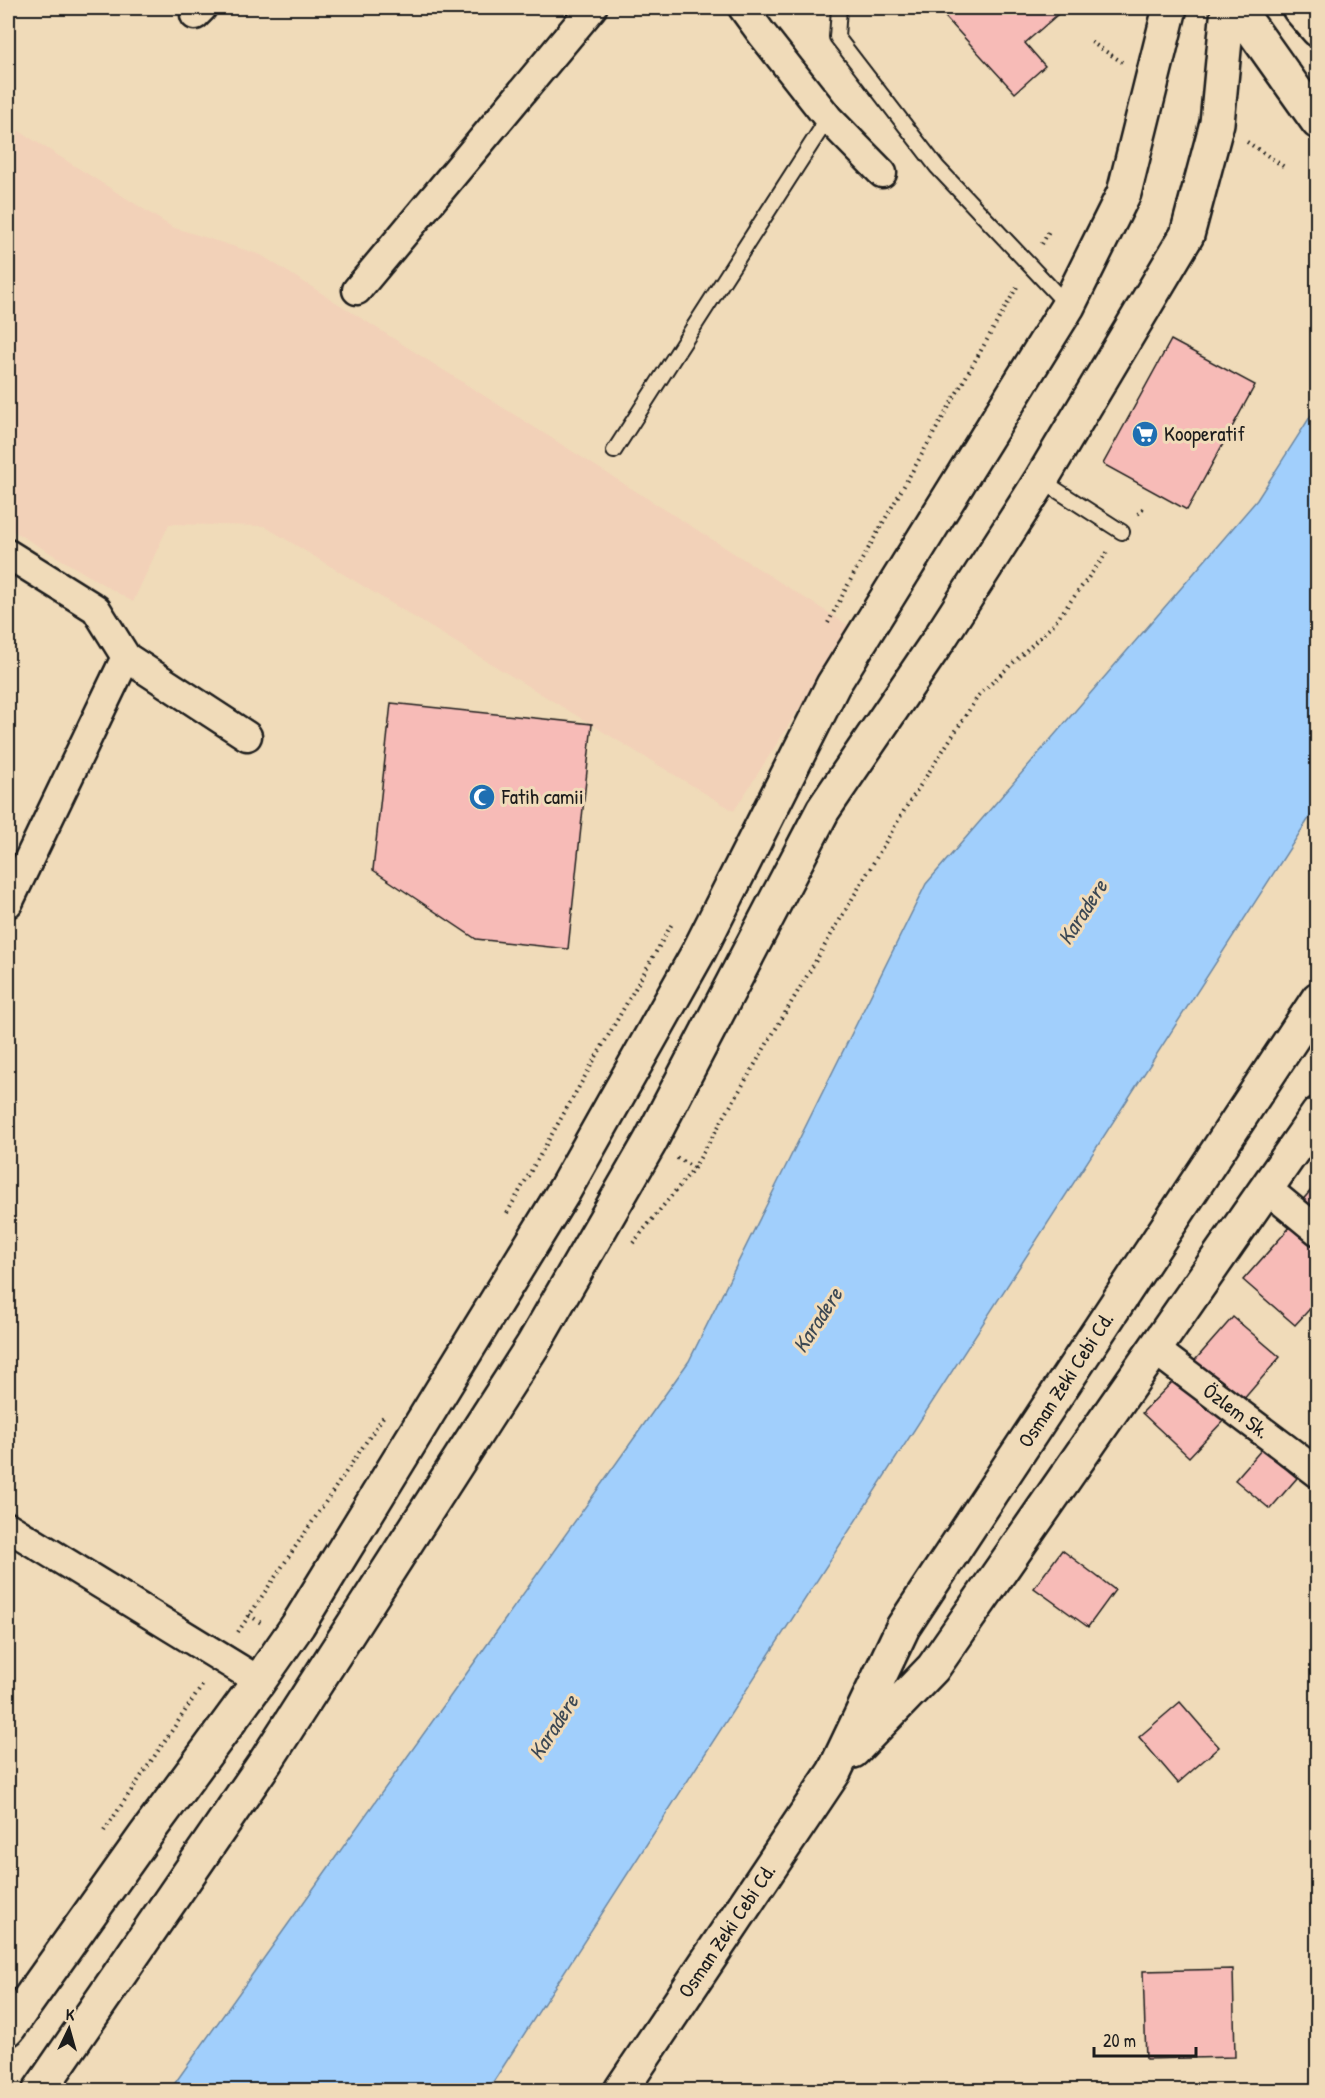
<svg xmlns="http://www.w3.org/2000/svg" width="1325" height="2098" font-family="'Patrick Hand',sans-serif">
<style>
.built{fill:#f2d1b8}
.water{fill:#a1cffc;stroke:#6c87a2;stroke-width:1.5}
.building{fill:#f7bbb7;stroke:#1c1c1c;stroke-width:1.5}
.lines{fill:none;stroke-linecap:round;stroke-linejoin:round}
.lane-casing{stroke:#1c1c1c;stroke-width:18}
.street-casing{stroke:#1c1c1c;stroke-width:33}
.secondary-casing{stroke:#1c1c1c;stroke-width:38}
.primary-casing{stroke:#1c1c1c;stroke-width:38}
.path{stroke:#1c1c1c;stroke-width:4;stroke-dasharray:1.5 4.5;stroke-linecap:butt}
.lane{stroke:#f0dbb9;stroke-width:14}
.street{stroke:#f0dbb9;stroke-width:28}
.secondary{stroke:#f0dbb9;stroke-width:33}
.primary{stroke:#f0dbb9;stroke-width:33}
.labels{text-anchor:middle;stroke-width:6;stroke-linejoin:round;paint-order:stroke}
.poi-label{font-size:21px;fill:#1c1c1c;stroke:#f0dbb9;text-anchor:start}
.street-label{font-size:21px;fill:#1c1c1c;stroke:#f0dbb9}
.water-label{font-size:22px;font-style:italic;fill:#3d4954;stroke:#f0dbb9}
</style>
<rect width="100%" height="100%" fill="#f0dbb9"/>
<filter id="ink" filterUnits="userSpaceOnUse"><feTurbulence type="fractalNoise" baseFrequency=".0167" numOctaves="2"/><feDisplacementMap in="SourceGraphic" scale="12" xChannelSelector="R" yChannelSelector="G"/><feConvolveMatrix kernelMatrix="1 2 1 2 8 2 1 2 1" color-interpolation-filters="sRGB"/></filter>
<g filter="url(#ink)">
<path class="built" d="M8,124L172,227L261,255L851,627L734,811L264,526L169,524L133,602L8,528Z"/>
<path class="water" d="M1317,406V806L488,2090H170L689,1361L926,884L1257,500Z"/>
<path class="building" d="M937,8H1065L1025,43L1045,66L1015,93Z
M1171,340L1255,385L1187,510L1103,464Z
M391,703L592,724L568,949L476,939L373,870Z
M1318,1182V1217L1300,1203Z
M1291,1226L1318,1249V1300L1295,1325L1243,1280Z
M1233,1317L1280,1357L1236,1408L1189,1367Z
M1178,1376L1224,1420L1189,1457L1142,1413Z
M1262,1449L1297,1478L1270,1509L1235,1480Z
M1062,1550L1115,1590L1088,1627L1034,1588Z
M1180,1702L1219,1747L1178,1783L1139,1737Z
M1233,1969L1235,2057L1146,2059L1143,1971Z"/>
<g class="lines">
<defs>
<path id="lane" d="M839,8L837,37L937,167L1068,306
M614,451L828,118
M1041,480L1122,532"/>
<path id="street" d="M743,8L762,34L828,118L882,173
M195,15L202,8
M357,290L592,8
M8,554L96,609L126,657L247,736
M8,903L126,657
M1266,1188L1318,1231
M1154,1349L1318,1473
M8,1527L259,1681"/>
<path id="secondary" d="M853,1751L933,1668L1318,1114
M8,2029L145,1836L259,1681L298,1625L564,1191L699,951L833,685L1068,306L1124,193L1170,8
M40,2090L266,1761L533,1345L650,1142L823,810L938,641L1041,480L1187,235L1217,123L1228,8
M621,2090L834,1772L903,1627L1318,999"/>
<path id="primary" d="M1237,8L1318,122
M1299,8L1318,30"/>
</defs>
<use href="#lane" class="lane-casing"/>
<use href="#street" class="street-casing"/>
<use href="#secondary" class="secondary-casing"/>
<use href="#primary" class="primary-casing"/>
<path class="path" d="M1091,42L1122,62
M1247,142L1286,168
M1042,244L1049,231
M1138,514L1144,507
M828,623L851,579L1017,287
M677,1158L694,1168
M507,1213L673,922
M633,1243L694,1168L905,809L979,695L1053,625L1109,550
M249,1615L261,1623
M238,1632L385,1414
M104,1831L204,1683"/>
<use href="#lane" class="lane"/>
<use href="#street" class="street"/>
<use href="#secondary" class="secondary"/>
<use href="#primary" class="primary"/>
</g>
</g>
<defs>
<symbol id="supermarket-disc" viewBox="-11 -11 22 22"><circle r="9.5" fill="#1f6fb2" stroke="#f0dbb9"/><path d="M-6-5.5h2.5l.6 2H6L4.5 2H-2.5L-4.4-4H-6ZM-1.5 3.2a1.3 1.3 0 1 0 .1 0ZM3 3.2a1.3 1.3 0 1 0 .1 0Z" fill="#fff"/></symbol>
<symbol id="mosque-disc" viewBox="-11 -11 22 22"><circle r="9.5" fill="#1f6fb2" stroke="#f0dbb9"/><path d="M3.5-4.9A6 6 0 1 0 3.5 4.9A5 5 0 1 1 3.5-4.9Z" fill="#fff"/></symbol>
</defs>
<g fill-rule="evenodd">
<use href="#supermarket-disc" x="1130" y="419" width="30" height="30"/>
<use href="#mosque-disc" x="467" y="782" width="30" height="30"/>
</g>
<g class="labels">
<g class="poi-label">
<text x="1164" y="441">Kooperatif</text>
<text x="502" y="804">Fatih camii</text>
</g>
<g class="street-label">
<text transform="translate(1066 1380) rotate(-57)" y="7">Osman Zeki Cebi Cd.</text>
<text transform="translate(1236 1411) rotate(37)" y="7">Özlem Sk.</text>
<text transform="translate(727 1931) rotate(-56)" y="7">Osman Zeki Cebi Cd.</text>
</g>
<g class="water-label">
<text transform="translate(1082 912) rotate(-57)" y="8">Karadere</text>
<text transform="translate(817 1320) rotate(-57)" y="8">Karadere</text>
<text transform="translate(553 1727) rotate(-57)" y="8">Karadere</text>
</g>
</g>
<rect width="1325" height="2098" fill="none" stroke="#f0dbb9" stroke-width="30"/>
<rect x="15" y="15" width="1295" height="2068" fill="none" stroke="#1c1c1c" stroke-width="2" filter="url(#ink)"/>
<g transform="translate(69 2029) rotate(5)" stroke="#f0dbb9" stroke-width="4.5" paint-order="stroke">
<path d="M0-4.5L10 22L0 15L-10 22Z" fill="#1c1c1c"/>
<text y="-9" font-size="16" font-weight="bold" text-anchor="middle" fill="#1c1c1c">K</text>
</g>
<path d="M1094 2047v9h102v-9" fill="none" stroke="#1c1c1c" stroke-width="3"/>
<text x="1103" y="2047" font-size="18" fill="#1c1c1c" stroke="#f0dbb9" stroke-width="4.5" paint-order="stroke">20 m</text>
</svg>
